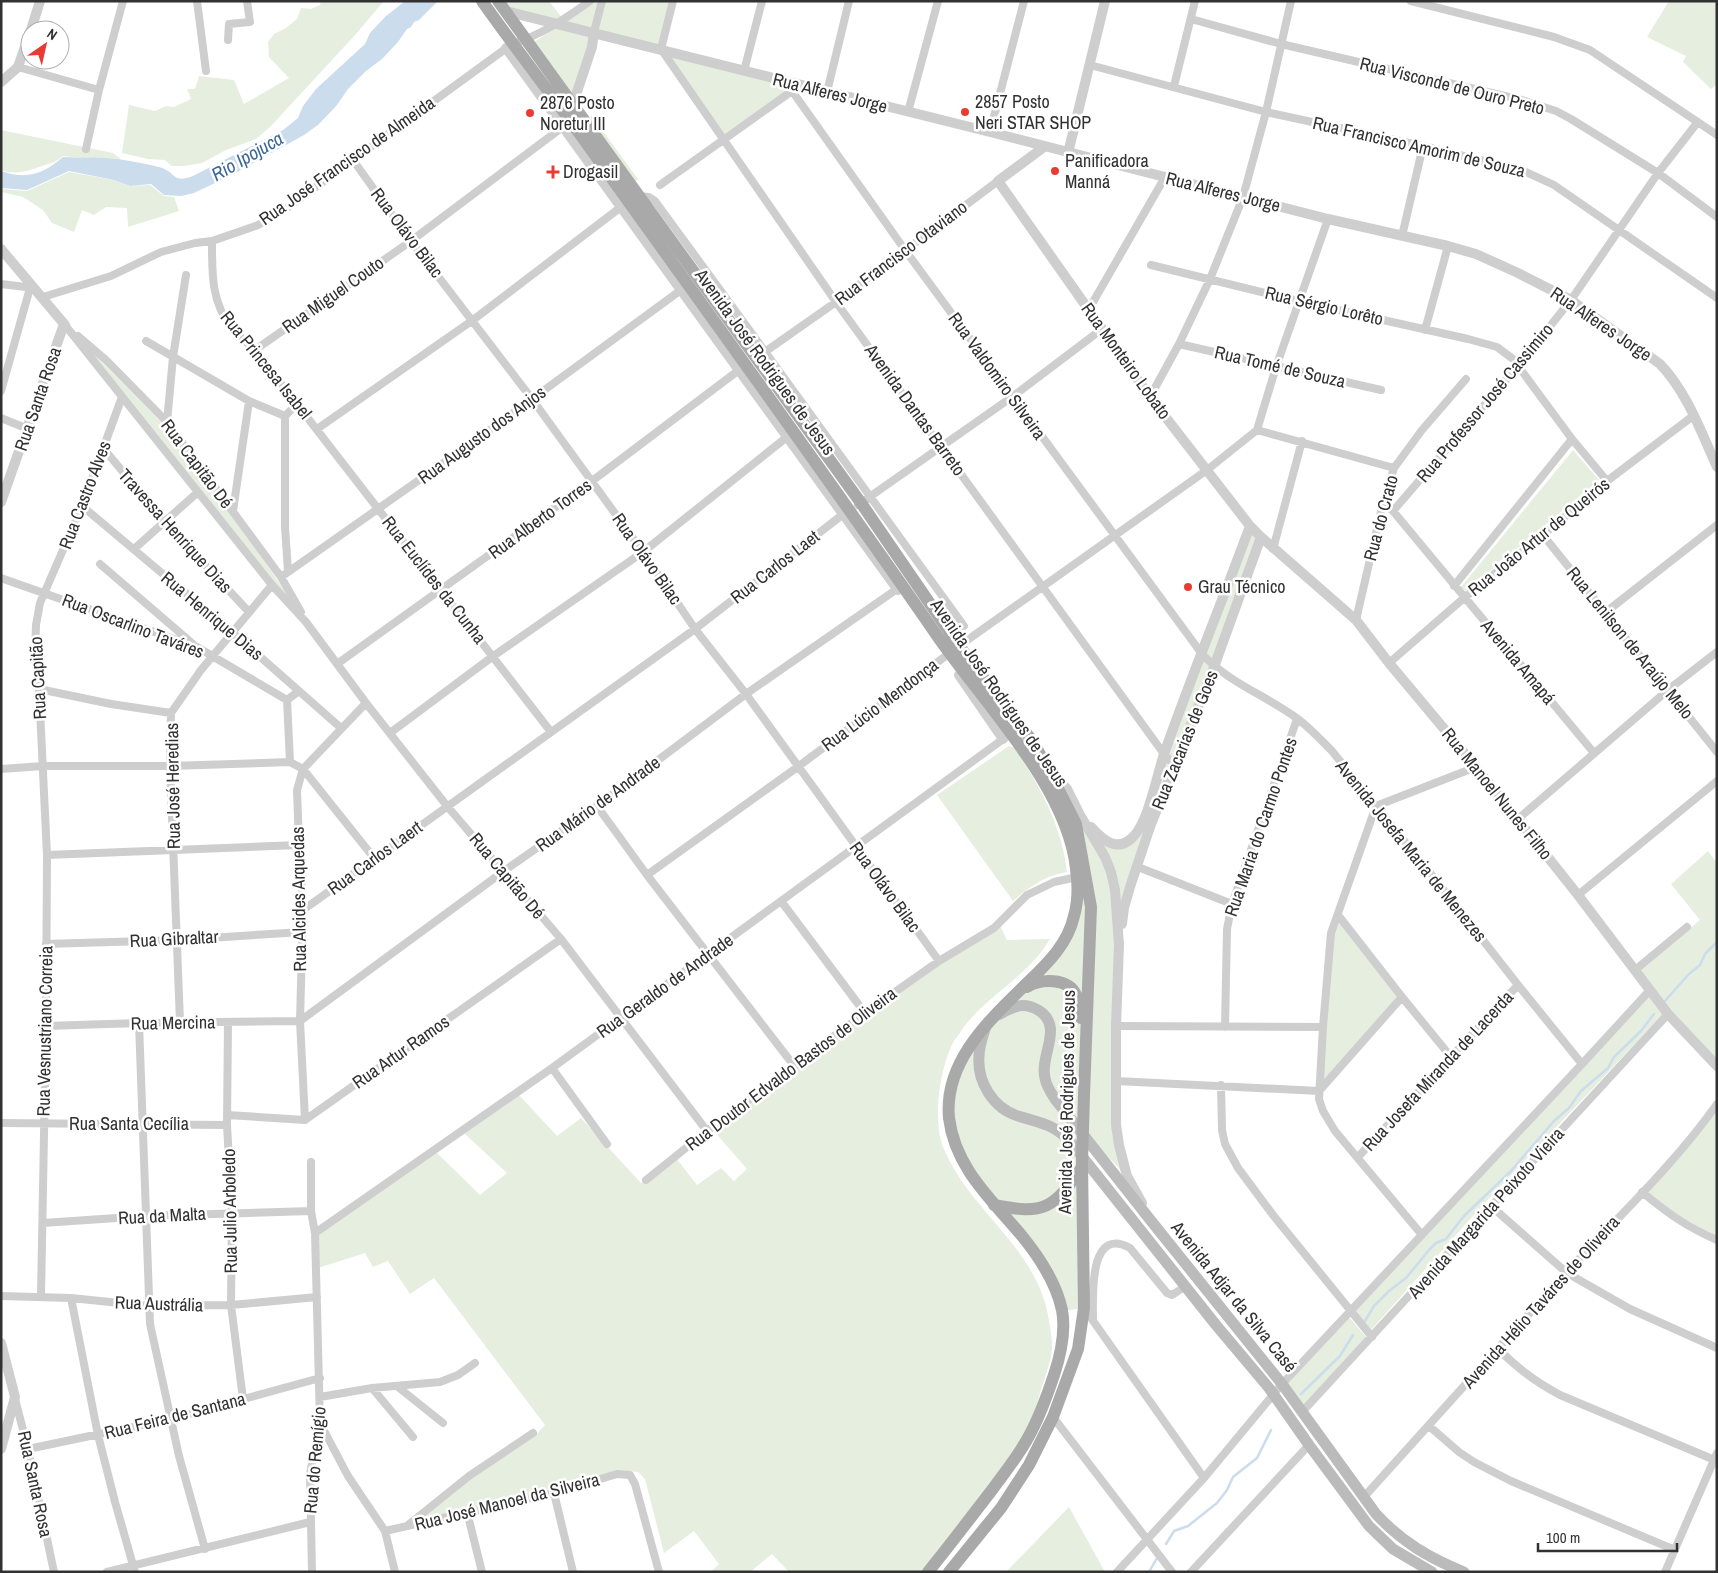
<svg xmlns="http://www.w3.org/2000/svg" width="1718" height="1573" font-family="'Archivo Narrow',sans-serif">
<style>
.green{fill:#e5eedf}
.water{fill:#cbdced}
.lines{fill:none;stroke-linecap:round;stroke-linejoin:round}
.stream{stroke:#cbdced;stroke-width:2.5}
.minor{stroke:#cecece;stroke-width:8}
.tertiary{stroke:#cecece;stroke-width:10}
.secondary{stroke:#bbb;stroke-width:11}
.primary{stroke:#a9a9a9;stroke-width:12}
.primary-bridge{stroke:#a9a9a9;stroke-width:12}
.poi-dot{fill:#e83c32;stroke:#fff;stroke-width:2}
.labels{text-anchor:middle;stroke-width:5;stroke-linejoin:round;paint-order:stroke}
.street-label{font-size:18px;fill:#313131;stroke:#fff}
.poi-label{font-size:18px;fill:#313131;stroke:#fff;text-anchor:start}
.water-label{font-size:19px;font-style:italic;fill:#3c6895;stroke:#fff}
</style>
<rect width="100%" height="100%" fill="#fff"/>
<path class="green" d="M321,1H384L356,34L271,126L256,139L226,150L202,163L184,166H172L165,160L148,159L122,153L129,105L155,111L166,106L174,107L191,99L187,89H195L199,76L234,80L244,104L289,78L269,57L268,42L274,34L286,28L297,19L301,8L311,9L320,5Z
M499,1H549L563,19L559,22L505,9Z
M591,1H601L593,31L561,23Z
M603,1H669L659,47L595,31Z
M1669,1H1717V84L1711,89L1683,62L1686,56L1647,37Z
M560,25L592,33L573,104L531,44Z
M672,56L782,84L788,90L723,135L671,59Z
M591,115L638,179L633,184L590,124Z
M1,130L113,153L121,159C102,157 83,159 63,156C56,162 54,162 45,165C30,170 18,176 1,170Z
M69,172L114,180L129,186L150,185L164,196L174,197L179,211L128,227L127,208L106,207L94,215L82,210L74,232L52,223L43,210L23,197L1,192V189L27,191Z
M84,344L167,428L234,516L303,618Z
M1573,450L1599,480L1466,591L1461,587Z
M1249,526L1260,537L1130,887L1119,945L1116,1085L1127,1176L1082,1131L1084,1308L1062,1311L1056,1290L994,1205L953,1135L950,1092L992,1018L1043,968L1074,917L1080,815C1098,829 1111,849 1134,834Z
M1009,746L1015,748C1040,787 1062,826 1067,872C1044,876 1031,886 1013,901L937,795Z
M1708,851L1717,863V1062L1670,1012L1639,971L1700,920L1671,884Z
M1339,921L1397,997L1321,1085L1334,934Z
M1000,926L1007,940L1050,939C1028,977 986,995 961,1031C958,1036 953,1041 951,1047C939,1073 933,1121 943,1147C971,1215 1041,1248 1050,1327C1051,1333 1052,1340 1052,1346C1052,1359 1046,1374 1042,1386C1039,1396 1037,1406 1033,1415C1024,1440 1007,1462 992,1483C969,1513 945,1542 922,1572H789L772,1554L750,1572H711L719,1564L694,1531L664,1553L645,1479L638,1472L628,1471L416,1522L472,1478L535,1436L545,1425L434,1278L410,1294L388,1261L373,1267L365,1253L318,1268L317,1234L436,1152L480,1195L507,1173L464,1133L519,1095L557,1136L581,1118L641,1183L676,1158L697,1185L721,1168L734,1181L747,1169L713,1130L867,1015L940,963Z
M1649,996L1663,1014L1481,1207L1371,1330L1354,1312Z
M1717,1109V1236C1691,1224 1669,1210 1647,1193Z
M1349,1317L1366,1337L1303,1406L1285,1384Z
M1069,1507L1105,1572H1006Z"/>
<path class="water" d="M405,1H438L419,20L414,22L411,27L407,29L398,42L382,59L366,71L348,89L337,105L318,125L304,135L232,175L194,193L181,196L164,195L151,184L130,186L114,180L69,171L27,190L1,188V171C27,180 43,174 63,157C78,158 92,157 106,158C123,159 142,163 159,167C177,172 172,184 193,176L283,130L298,118L303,106L316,89L365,44L370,33L385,17Z"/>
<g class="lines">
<path class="stream" d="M1665,1001L1689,974L1700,965L1705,954L1717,942
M1365,1321L1374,1306L1389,1291L1406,1278L1429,1250L1436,1243L1446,1239L1464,1216L1511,1171L1554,1121L1569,1108L1581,1091L1608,1068L1614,1057L1641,1031L1654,1014
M1301,1394L1340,1356L1353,1335
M1166,1544L1174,1531L1188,1526L1217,1503L1227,1490L1233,1477L1257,1458L1271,1430
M1149,1572L1157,1558"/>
<path class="minor" d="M197,1L206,71
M673,1L661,49L836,302L1164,754L1175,766
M1411,1L1554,37L1590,50L1717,135
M1191,19L1281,44L1522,100L1556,111L1571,119L1658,173L1717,217
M594,32L602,1
M228,40L229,24L250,22L247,1
M1090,65L1266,112L1423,146L1524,171L1554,185L1717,298
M18,67L99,90
M744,71L762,1
M785,81L905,250L1202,654C1229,683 1267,696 1298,719C1311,729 1321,740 1332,751L1439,884L1518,985L1582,1064
M1174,86L1195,1
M827,92L849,1
M908,112L938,1
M990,132L1024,1
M86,149L99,90L123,1
M353,160L411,241L532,399L643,552L695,629L746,694L939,961
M660,185L792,91
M639,196L649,197L655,201C759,342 861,485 964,626
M1402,236L1423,146
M212,241C212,272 211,303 232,328C239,336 247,343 255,350L551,732
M1151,265L1298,301L1468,339L1497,347L1513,359L1572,439L1607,481
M1,284L34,288
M43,297L111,276L161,252L195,243L212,241L244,230L258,225L287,208L512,44C541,35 565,19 590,1
M1089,309L1165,177
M65,325L272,585L306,622L366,703L447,806L561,939L707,1131
M1425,330L1448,246
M78,336L106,360L167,422L281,577L301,612
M146,341L249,401L285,416
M1179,344L1381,390
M255,350L411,241L564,126
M762,354L836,302L998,181
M1,391L30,288
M1150,397L1179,344L1210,279L1243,197L1266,112L1291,1
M1,418L28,429
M167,422L173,357L186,275
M317,429L473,320L621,207
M1257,430L1276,367L1328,219
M1257,430L1394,468
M103,448L165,522L249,612
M1383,503L1393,511L1594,753
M858,505L1012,397L1102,329
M82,506L232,632L341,728
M233,511L249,401
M1393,511L1518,366L1571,300L1658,173L1697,123
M1543,535L1717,752
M134,549L198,492
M1273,549L1302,441
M100,564L193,644
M288,571L285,527V416L297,404
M281,577L476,440L681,290
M1,578L197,647L287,700
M1454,586L1572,439
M1606,612L1717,525
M1356,620L1383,503L1394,468L1422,430L1466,379
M1389,663L1464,598L1543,535L1607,481L1693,416
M337,664L592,481L739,370
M39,689L111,704L171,713
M390,733L492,657L643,552L787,437
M290,762L287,700L299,691
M1,769L43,766H170L290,762L303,769L374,858
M597,806L647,875L795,1067
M1518,819L1668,690L1717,652
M47,855L299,845
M1138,867L1232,904
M647,875L799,766L959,646L1207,470L1257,430
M1578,895L1717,781
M781,901L865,1013
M303,910L695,629L846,512
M1338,915L1402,997L1451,1057
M46,944L178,940L302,932
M1635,970L1687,927
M180,1022L170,766L171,713L201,670L272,585
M228,1022L227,1125L232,1213L231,1305L243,1399
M139,1023L150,1324L179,1456L205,1549
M46,1026L139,1023L300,1021L504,871L597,806L746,694L897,589
M1116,1026L1323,1027
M1225,1027L1227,929L1232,904L1297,719
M552,1068L607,1144
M1116,1081L1319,1091L1402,997
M1221,1085L1222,1130L1225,1144L1238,1168L1273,1215L1372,1337
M227,1115L305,1120L561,939
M305,1120L300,1021L303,910L299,845L297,790L303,769L366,703
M1,1123L227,1125
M1358,1157L1518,985
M311,1162V1211L315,1233L320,1423L310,1474L312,1572
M646,1180L707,1131L865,1013L939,961L994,928L1027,895L1054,882L1077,877
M1642,1192C1667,1213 1687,1227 1717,1240
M1491,1206L1567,1273L1630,1309L1717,1348
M43,1223L146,1216L311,1211
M315,1233L552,1068L1006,737
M1422,1235L1335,1131L1323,1111L1319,1099L1323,1027L1331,933L1376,806L1476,767
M1,1296L71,1298L149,1306L231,1305L317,1297
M41,1297L46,1026L47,855L39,689L35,657L36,625L40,603L82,506L122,397
M71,1298L98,1435L115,1502L135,1572
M1084,1308L1204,1478L1117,1572
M1093,1320C1093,1298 1088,1225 1130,1248L1167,1293L1172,1295L1186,1286
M1498,1349C1519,1369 1534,1381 1560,1395L1717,1461
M398,1387L443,1423
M372,1388L413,1437
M320,1397L372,1388L440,1382L458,1375L475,1363
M15,1399L28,1449L54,1572
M1303,1411L1668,1014
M1053,1417L1172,1572
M320,1423L348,1476L385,1531L395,1572
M1429,1426L1459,1452L1474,1462L1511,1481L1675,1550
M28,1449L171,1419L320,1378
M1204,1478L1282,1384L1582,1064L1650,990
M554,1493L573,1572
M1363,1498C1431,1423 1498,1348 1566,1273C1617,1218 1673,1166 1717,1104
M467,1512L482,1572
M408,1525L469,1476L533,1433
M385,1531L554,1493L617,1474L630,1475L635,1484L659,1572
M107,1572L310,1522
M1191,1572L1309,1445
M1665,1572L1717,1453"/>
<path class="tertiary" d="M505,11L990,132L1328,219L1448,246L1476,254L1518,273L1571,300L1660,364C1687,392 1701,432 1717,467
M31,30L40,1
M506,48L898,590
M1,82L18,67L30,32
M571,110L592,47L594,32
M1044,147L998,181L1150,397L1250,526L1261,537L1356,620L1389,663L1476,767L1578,895L1668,1014L1717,1066
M1068,153L1105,1
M1,249L65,325
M1,502L64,324
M959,675L1003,739
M1054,775L1067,789L1080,815L1105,857L1111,872L1115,890L1119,945L1116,1026V1125L1119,1145L1127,1176L1142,1203
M1091,827C1102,839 1116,853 1132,838C1148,824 1157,775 1164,754C1191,677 1222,602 1250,526
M1122,924L1124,908L1130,887L1150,827L1214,667L1261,537
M1,1343L15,1397L1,1449"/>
<path class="secondary" d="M998,1015C1013,1007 1022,1001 1038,1010C1065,1026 1039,1056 1045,1078C1046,1085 1051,1093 1055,1099L1152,1222L1282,1384L1376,1514C1402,1542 1429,1558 1464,1572
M986,1026C983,1036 979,1046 979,1056C977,1082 993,1108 1018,1116C1040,1123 1051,1123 1069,1140L1216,1325L1269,1388L1309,1445L1369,1526L1393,1549L1432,1572"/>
<path class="primary" d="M482,1C513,45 546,87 577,130C698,299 820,466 938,637C984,703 1068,788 1076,869C1078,883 1078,902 1074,916C1067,948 1041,969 1019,991C984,1025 944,1065 949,1118C955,1168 992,1200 1022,1236C1040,1258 1056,1282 1062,1310C1066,1332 1061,1354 1054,1375C1047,1396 1040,1416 1029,1436C1019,1455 1005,1472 992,1490C971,1517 950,1545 928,1572
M498,1L861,503L959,646L1033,742L1047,767L1076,824L1091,907L1084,1095
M1027,987C1040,979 1068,977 1076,995C1079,1002 1079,1011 1081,1018
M994,1205C1044,1215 1054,1209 1082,1167
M949,1572L1001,1508L1029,1465L1053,1417L1078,1349L1084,1308L1082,1162"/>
<path class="primary-bridge" d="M1082,1162L1084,1095"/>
</g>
<g class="poi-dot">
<circle cx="965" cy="112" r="5"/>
<circle cx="530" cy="113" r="5"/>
<circle cx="1055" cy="171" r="5"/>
<path d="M550.5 164.5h5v5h5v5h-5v5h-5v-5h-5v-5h5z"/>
<circle cx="1188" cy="587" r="5"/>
</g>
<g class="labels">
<g class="street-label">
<text transform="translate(1452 86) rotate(14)" y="6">Rua Visconde de Ouro Preto</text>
<text transform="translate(830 93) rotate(14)" y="6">Rua Alferes Jorge</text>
<text transform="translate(1419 147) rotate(13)" y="6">Rua Francisco Amorim de Souza</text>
<text transform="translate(347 161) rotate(-35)" y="6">Rua José Francisco de Almeida</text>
<text transform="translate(1223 192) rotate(14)" y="6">Rua Alferes Jorge</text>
<text transform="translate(407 233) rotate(53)" y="6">Rua Olávo Bilac</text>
<text transform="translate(901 253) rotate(-37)" y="6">Rua Francisco Otaviano</text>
<text transform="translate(333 295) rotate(-35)" y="6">Rua Miguel Couto</text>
<text transform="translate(1324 306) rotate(13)" y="6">Rua Sérgio Lorêto</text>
<text transform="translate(1601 324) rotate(34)" y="6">Rua Alferes Jorge</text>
<text transform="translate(1126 361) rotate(54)" y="6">Rua Monteiro Lobato</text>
<text transform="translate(765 362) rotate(54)" y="6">Avenida José Rodrigues de Jesus</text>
<text transform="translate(266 365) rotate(51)" y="6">Rua Princesa Isabel</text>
<text transform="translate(1280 367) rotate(13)" y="6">Rua Tomé de Souza</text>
<text transform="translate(997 376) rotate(54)" y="6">Rua Valdomiro Silveira</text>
<text transform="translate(38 399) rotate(-71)" y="6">Rua Santa Rosa</text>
<text transform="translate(1485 403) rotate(-50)" y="6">Rua Professor José Cassimiro</text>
<text transform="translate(915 410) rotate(54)" y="6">Avenida Dantas Barreto</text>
<text transform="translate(482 435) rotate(-36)" y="6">Rua Augusto dos Anjos</text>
<text transform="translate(197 464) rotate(53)" y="6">Rua Capitão Dé</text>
<text transform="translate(85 495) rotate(-69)" y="6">Rua Castro Alves</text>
<text transform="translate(1381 518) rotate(-75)" y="6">Rua do Crato</text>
<text transform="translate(540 519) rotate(-36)" y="6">Rua Alberto Torres</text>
<text transform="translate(175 531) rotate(48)" y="6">Travessa Henrique Dias</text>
<text transform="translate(1539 537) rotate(-39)" y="6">Rua João Artur de Queirós</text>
<text transform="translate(647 559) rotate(55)" y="6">Rua Olávo Bilac</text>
<text transform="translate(775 567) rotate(-38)" y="6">Rua Carlos Laet</text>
<text transform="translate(434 580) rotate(52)" y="6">Rua Euclídes da Cunha</text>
<text transform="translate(212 616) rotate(40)" y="6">Rua Henrique Dias</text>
<text transform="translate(133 626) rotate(21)" y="6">Rua Oscarlino Taváres</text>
<text transform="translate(1630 643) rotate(51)" y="6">Rua Lenilson de Araújo Melo</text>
<text transform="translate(1518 662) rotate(50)" y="6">Avenida Amapá</text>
<text transform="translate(38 678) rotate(-93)" y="6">Rua Capitão</text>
<text transform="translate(999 693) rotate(55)" y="6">Avenida José Rodrigues de Jesus</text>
<text transform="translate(880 705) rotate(-37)" y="6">Rua Lúcio Mendonça</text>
<text transform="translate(1185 740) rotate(-68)" y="6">Rua Zacarias de Goes</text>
<text transform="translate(173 786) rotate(-91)" y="6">Rua José Heredias</text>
<text transform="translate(1497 794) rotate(51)" y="6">Rua Manoel Nunes Filho</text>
<text transform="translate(598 804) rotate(-36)" y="6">Rua Mário de Andrade</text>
<text transform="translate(1261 827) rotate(-71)" y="6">Rua Maria do Carmo Pontes</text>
<text transform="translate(1411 851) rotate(51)" y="6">Avenida Josefa Maria de Menezes</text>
<text transform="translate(375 858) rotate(-36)" y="6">Rua Carlos Laert</text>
<text transform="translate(507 876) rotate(50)" y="6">Rua Capitão Dé</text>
<text transform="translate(885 887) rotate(54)" y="6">Rua Olávo Bilac</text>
<text transform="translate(299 899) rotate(-91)" y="6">Rua Alcides Arquedas</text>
<text transform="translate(174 939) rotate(-3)" y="6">Rua Gibraltar</text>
<text transform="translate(665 986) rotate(-36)" y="6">Rua Geraldo de Andrade</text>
<text transform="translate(173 1023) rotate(-1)" y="6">Rua Mercina</text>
<text transform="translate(45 1031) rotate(-89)" y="6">Rua Vesnustriano Correia</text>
<text transform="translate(401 1052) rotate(-35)" y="6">Rua Artur Ramos</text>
<text transform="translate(791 1069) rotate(-37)" y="6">Rua Doutor Edvaldo Bastos de Oliveira</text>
<text transform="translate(1438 1071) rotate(-47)" y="6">Rua Josefa Miranda de Lacerda</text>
<text transform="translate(1067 1102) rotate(-89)" y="6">Avenida José Rodrigues de Jesus</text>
<text x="129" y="1130">Rua Santa Cecília</text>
<text transform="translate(230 1211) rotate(-91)" y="6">Rua Julio Arboledo</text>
<text transform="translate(1486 1213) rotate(-48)" y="6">Avenida Margarida Peixoto Vieira</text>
<text transform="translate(162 1216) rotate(-3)" y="6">Rua da Malta</text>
<text transform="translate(1234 1297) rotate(51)" y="6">Avenida Adjar da Silva Casé</text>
<text transform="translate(1541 1302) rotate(-48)" y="6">Avenida Hélio Taváres de Oliveira</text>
<text transform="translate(159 1304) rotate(2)" y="6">Rua Austrália</text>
<text transform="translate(175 1416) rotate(-14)" y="6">Rua Feira de Santana</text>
<text transform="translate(315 1460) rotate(-85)" y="6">Rua do Remígio</text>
<text transform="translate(35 1484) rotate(78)" y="6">Rua Santa Rosa</text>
<text transform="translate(507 1502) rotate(-14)" y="6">Rua José Manoel da Silveira</text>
</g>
<g class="poi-label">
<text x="975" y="108">2857 Posto<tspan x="975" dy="21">Neri STAR SHOP</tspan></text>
<text x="540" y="109">2876 Posto<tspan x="540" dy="21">Noretur III</tspan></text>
<text x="1065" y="167">Panificadora<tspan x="1065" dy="21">Manná</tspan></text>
<text x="563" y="178">Drogasil</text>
<text x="1198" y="593">Grau Técnico</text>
</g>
<g class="water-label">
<text transform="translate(247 156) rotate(-30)" y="7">Rio Ipojuca</text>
</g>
</g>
<rect width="1718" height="1573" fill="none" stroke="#313131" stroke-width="5"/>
<g transform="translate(45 45) rotate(34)"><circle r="24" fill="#ffffff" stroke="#adadad"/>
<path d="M0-4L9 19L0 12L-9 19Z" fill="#e83c32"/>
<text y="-8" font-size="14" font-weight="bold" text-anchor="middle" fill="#313131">N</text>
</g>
<path d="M1538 1543v8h139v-8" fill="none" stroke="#313131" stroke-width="2.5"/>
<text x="1546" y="1543" font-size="15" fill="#313131" stroke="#ffffff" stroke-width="4" paint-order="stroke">100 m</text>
</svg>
